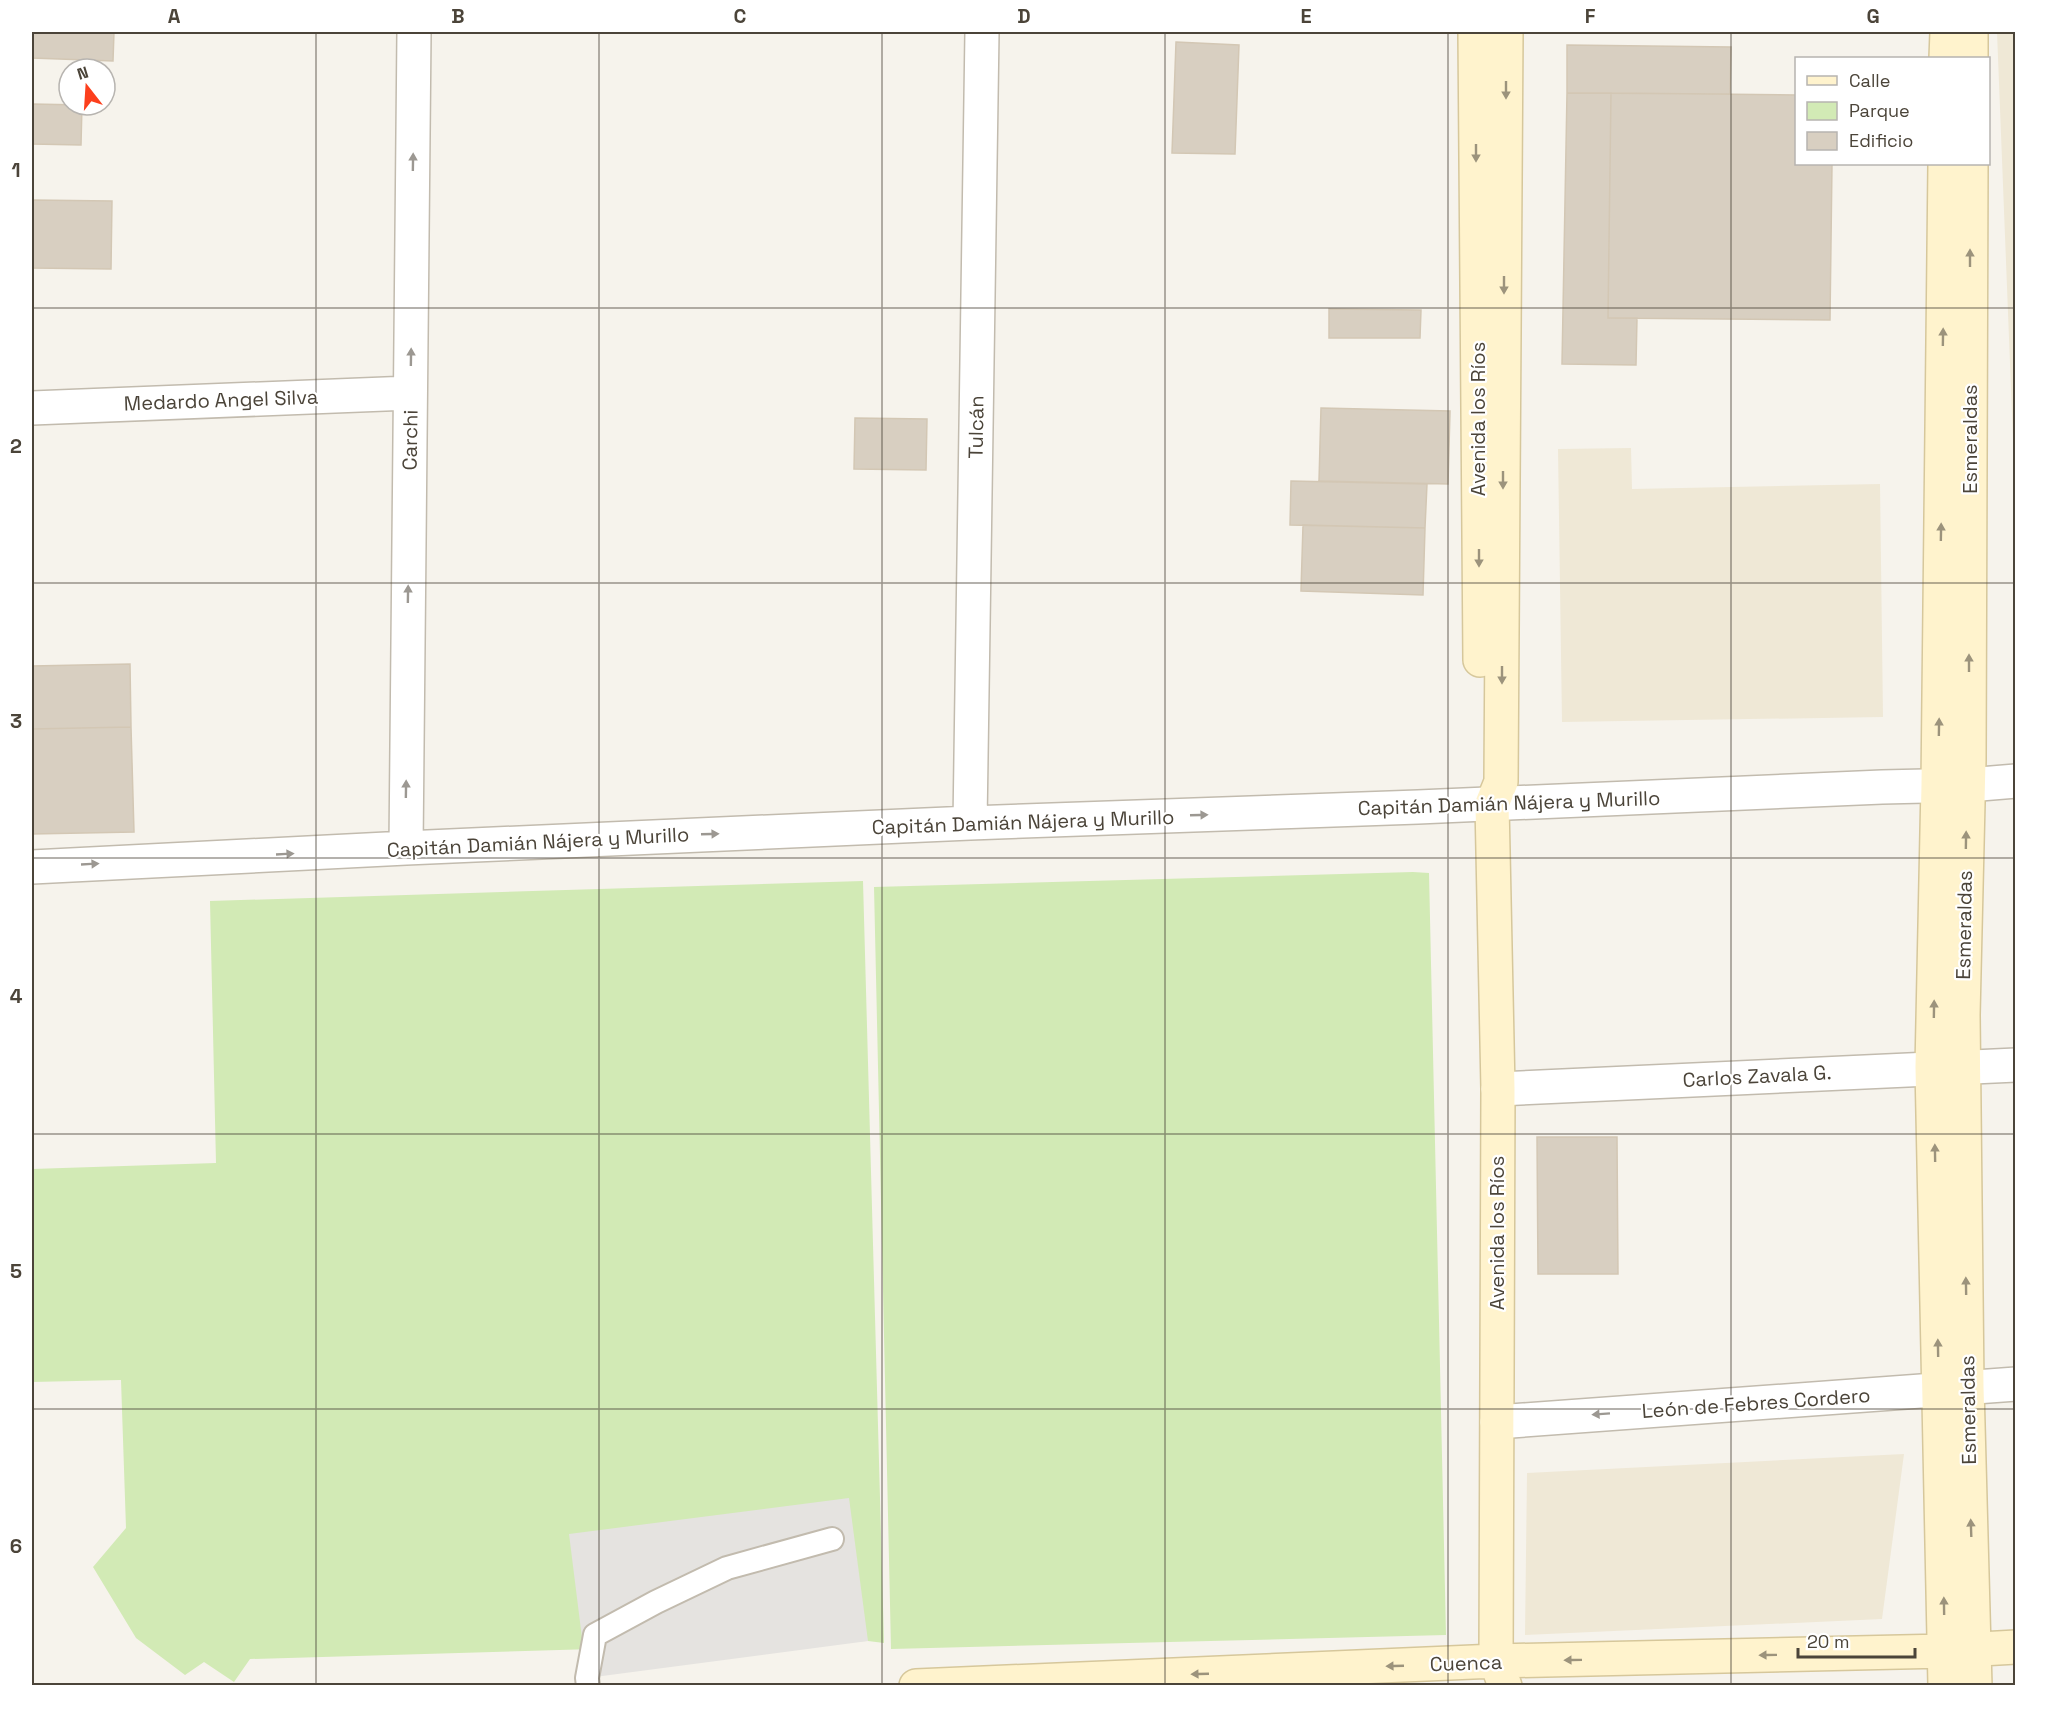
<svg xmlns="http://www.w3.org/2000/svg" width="2047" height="1717" font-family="'Space Grotesk',sans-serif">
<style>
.education{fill:#efe8d6}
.green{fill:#d2eab5}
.parking{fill:#e5e3e0}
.building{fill:#d8cfc1;stroke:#d3c7b4;stroke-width:1.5}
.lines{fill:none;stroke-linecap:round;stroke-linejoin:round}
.lane-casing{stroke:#c2bbae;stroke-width:26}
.street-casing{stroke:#c2bbae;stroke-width:36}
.secondary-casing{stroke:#d6c79b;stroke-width:36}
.lane{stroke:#fff;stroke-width:22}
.street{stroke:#fff;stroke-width:33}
.secondary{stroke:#fff3cd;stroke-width:33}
.oneway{fill:#9c937c}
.oneway2{fill:#9c9892}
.grid{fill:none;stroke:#4b4439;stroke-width:1.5;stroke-opacity:0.55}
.labels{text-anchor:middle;stroke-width:4.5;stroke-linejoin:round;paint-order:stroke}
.street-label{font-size:20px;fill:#4b4439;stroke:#fff}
.neatline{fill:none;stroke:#4b4439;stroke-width:2}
.grid-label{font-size:20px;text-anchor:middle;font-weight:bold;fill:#4b4439}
</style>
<rect width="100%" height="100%" fill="#f6f3ec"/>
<path class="education" d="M1997,32H2016L2015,491Z
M1631,448L1632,489L1880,484L1883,717L1562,722L1558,449Z
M1904,1454L1882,1619L1525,1635L1527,1473Z"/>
<path class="green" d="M1413,872L1429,873L1446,1635L891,1649L874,887Z
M863,881L884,1643L868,1641L250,1659L234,1682L204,1662L185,1675L136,1638L93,1567L126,1528L121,1380L32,1382V1169L216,1163L210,901Z"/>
<path class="parking" d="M849,1498L868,1641L587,1678L569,1534Z"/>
<path class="building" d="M32,32H114L113,61L32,58Z
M1176,42L1239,45L1235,154L1172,153Z
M1567,45L1731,47L1730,94L1567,93Z
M1567,93H1611L1608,318H1637L1636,365L1562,364Z
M1611,93L1796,95V164H1832L1830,320L1608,318Z
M32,104L82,105L81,145L32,144Z
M32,200L112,201L111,269L32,268Z
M1329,309L1421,310L1420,338H1329Z
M1321,408L1450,411L1448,484L1319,481Z
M855,418L927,419L926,470L854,469Z
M1291,481L1427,484L1425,528L1290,525Z
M1303,525L1425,528L1423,595L1301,591Z
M130,664L131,727L32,729V666Z
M131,727L134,832L32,834V729Z
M1537,1137H1617L1618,1274H1538Z"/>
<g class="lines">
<defs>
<path id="lane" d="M588,1686L587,1678L595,1635L656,1602L727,1568L832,1539"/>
<path id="street" d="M32,408L410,393
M970,823L982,32
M406,848L414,32
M32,867L406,848L970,823L1418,807L1882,787L1968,785L2016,781
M1498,1089L2016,1065
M1497,1422L2016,1384"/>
<path id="secondary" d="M1475,32L1480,660
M1946,58L1947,32
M1971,58V32
M1971,164L1969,760L1963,1015L1967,1387L1975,1686
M916,1686L1496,1661L1945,1651L2016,1647
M1505,1686L1496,1661L1498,1089L1492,804L1501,782L1506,32
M1945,1686L1932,1067L1938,785L1945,164"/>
</defs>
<use href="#lane" class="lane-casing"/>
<use href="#street" class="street-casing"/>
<use href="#secondary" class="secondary-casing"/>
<use href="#lane" class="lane"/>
<use href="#street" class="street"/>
<use href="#secondary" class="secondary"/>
</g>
<defs><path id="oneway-solid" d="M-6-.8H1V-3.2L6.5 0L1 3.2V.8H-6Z" transform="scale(1.5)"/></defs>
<g class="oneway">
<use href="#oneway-solid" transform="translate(1506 90) rotate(90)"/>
<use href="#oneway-solid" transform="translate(1476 153) rotate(90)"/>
<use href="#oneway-solid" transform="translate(1970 258) rotate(-90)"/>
<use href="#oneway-solid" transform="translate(1504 285) rotate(90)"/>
<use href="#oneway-solid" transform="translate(1943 337) rotate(-89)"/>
<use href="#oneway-solid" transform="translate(1503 480) rotate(90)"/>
<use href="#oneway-solid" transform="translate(1941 532) rotate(-89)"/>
<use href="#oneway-solid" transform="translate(1479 558) rotate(90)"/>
<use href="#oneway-solid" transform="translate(1969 663) rotate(-90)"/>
<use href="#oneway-solid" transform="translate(1502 675) rotate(90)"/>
<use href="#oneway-solid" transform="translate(1939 727) rotate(-89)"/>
<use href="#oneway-solid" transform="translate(1966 840) rotate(-89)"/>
<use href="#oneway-solid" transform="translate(1934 1009) rotate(-89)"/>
<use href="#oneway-solid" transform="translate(1935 1153) rotate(-91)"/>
<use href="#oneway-solid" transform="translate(1966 1286) rotate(-91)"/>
<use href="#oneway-solid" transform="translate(1938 1348) rotate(-91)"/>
<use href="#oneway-solid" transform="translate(1971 1528) rotate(-92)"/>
<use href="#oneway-solid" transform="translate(1944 1606) rotate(-91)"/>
<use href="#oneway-solid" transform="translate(1768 1655) rotate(179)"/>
<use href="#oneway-solid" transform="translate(1573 1660) rotate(179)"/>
<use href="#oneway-solid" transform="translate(1395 1666) rotate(178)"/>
<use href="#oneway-solid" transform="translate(1200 1674) rotate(178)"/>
</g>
<g class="oneway2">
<use href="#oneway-solid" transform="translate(413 162) rotate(-89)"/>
<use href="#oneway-solid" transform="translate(411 357) rotate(-89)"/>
<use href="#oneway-solid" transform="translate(408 594) rotate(-89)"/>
<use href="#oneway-solid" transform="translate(406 789) rotate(-89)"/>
<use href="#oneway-solid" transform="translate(1199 815) rotate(-2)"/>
<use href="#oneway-solid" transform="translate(710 834) rotate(-2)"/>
<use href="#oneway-solid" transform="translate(285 854) rotate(-3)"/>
<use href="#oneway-solid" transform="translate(90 864) rotate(-3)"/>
<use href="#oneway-solid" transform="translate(1601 1414) rotate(176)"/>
</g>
<path class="grid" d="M316,32V1686M599,32V1686M882,32V1686M1165,32V1686M1448,32V1686M1731,32V1686M32,308H2016M32,583H2016M32,858H2016M32,1134H2016M32,1409H2016"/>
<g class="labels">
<g class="street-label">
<text transform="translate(221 400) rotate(-2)" y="7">Medardo Angel Silva</text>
<text transform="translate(1478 419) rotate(-90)" y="7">Avenida los Ríos</text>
<text transform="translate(976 427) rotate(-89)" y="7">Tulcán</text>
<text transform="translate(1970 439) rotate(-90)" y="7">Esmeraldas</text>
<text transform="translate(410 440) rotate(-89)" y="7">Carchi</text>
<text transform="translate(1509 803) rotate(-2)" y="7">Capitán Damián Nájera y Murillo</text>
<text transform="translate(1023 822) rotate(-2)" y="7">Capitán Damián Nájera y Murillo</text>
<text transform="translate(538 842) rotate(-3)" y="7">Capitán Damián Nájera y Murillo</text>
<text transform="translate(1964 925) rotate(-89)" y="7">Esmeraldas</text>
<text transform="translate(1757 1076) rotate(-3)" y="7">Carlos Zavala G.</text>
<text transform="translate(1497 1233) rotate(-90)" y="7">Avenida los Ríos</text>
<text transform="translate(1756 1403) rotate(-4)" y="7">León de Febres Cordero</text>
<text transform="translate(1968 1410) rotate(-91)" y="7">Esmeraldas</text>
<text transform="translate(1466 1663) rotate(-2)" y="7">Cuenca</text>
</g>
</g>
<rect width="2047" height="1717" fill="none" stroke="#ffffff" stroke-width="66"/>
<rect x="1795" y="57" width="195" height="108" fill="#ffffff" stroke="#b7b4b0" stroke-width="1.5"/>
<rect x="1807" y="76" width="30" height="9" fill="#fff3cd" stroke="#b7b4b0" stroke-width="1.5"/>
<text x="1849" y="87" font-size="18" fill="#4b4439">Calle</text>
<rect x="1807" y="102" width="30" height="18" fill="#d2eab5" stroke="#b7b4b0" stroke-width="1.5"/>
<text x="1849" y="117" font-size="18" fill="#4b4439">Parque</text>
<rect x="1807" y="132" width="30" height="18" fill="#d8cfc1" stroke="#b7b4b0" stroke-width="1.5"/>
<text x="1849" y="147" font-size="18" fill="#4b4439">Edificio</text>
<g transform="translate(87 87) rotate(343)"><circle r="28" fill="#ffffff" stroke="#b7b4b0" stroke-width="1.5"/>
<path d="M0-4.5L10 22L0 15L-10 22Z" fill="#fc3f1d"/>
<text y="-9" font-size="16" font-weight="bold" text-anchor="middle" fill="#4b4439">N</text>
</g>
<path d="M1798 1648v9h117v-9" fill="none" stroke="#4b4439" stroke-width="3"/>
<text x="1807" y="1648" font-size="18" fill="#4b4439" stroke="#ffffff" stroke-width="4.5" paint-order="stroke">20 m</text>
<rect x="33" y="33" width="1981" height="1651" class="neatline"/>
<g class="grid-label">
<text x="174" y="23">A</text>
<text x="458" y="23">B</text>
<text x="740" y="23">C</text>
<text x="1024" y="23">D</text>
<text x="1306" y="23">E</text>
<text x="1590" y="23">F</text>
<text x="1873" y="23">G</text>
<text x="16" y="177">1</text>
<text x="16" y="453">2</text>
<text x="16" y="728">3</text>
<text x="16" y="1003">4</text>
<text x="16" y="1278">5</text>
<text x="16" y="1553">6</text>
</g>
</svg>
